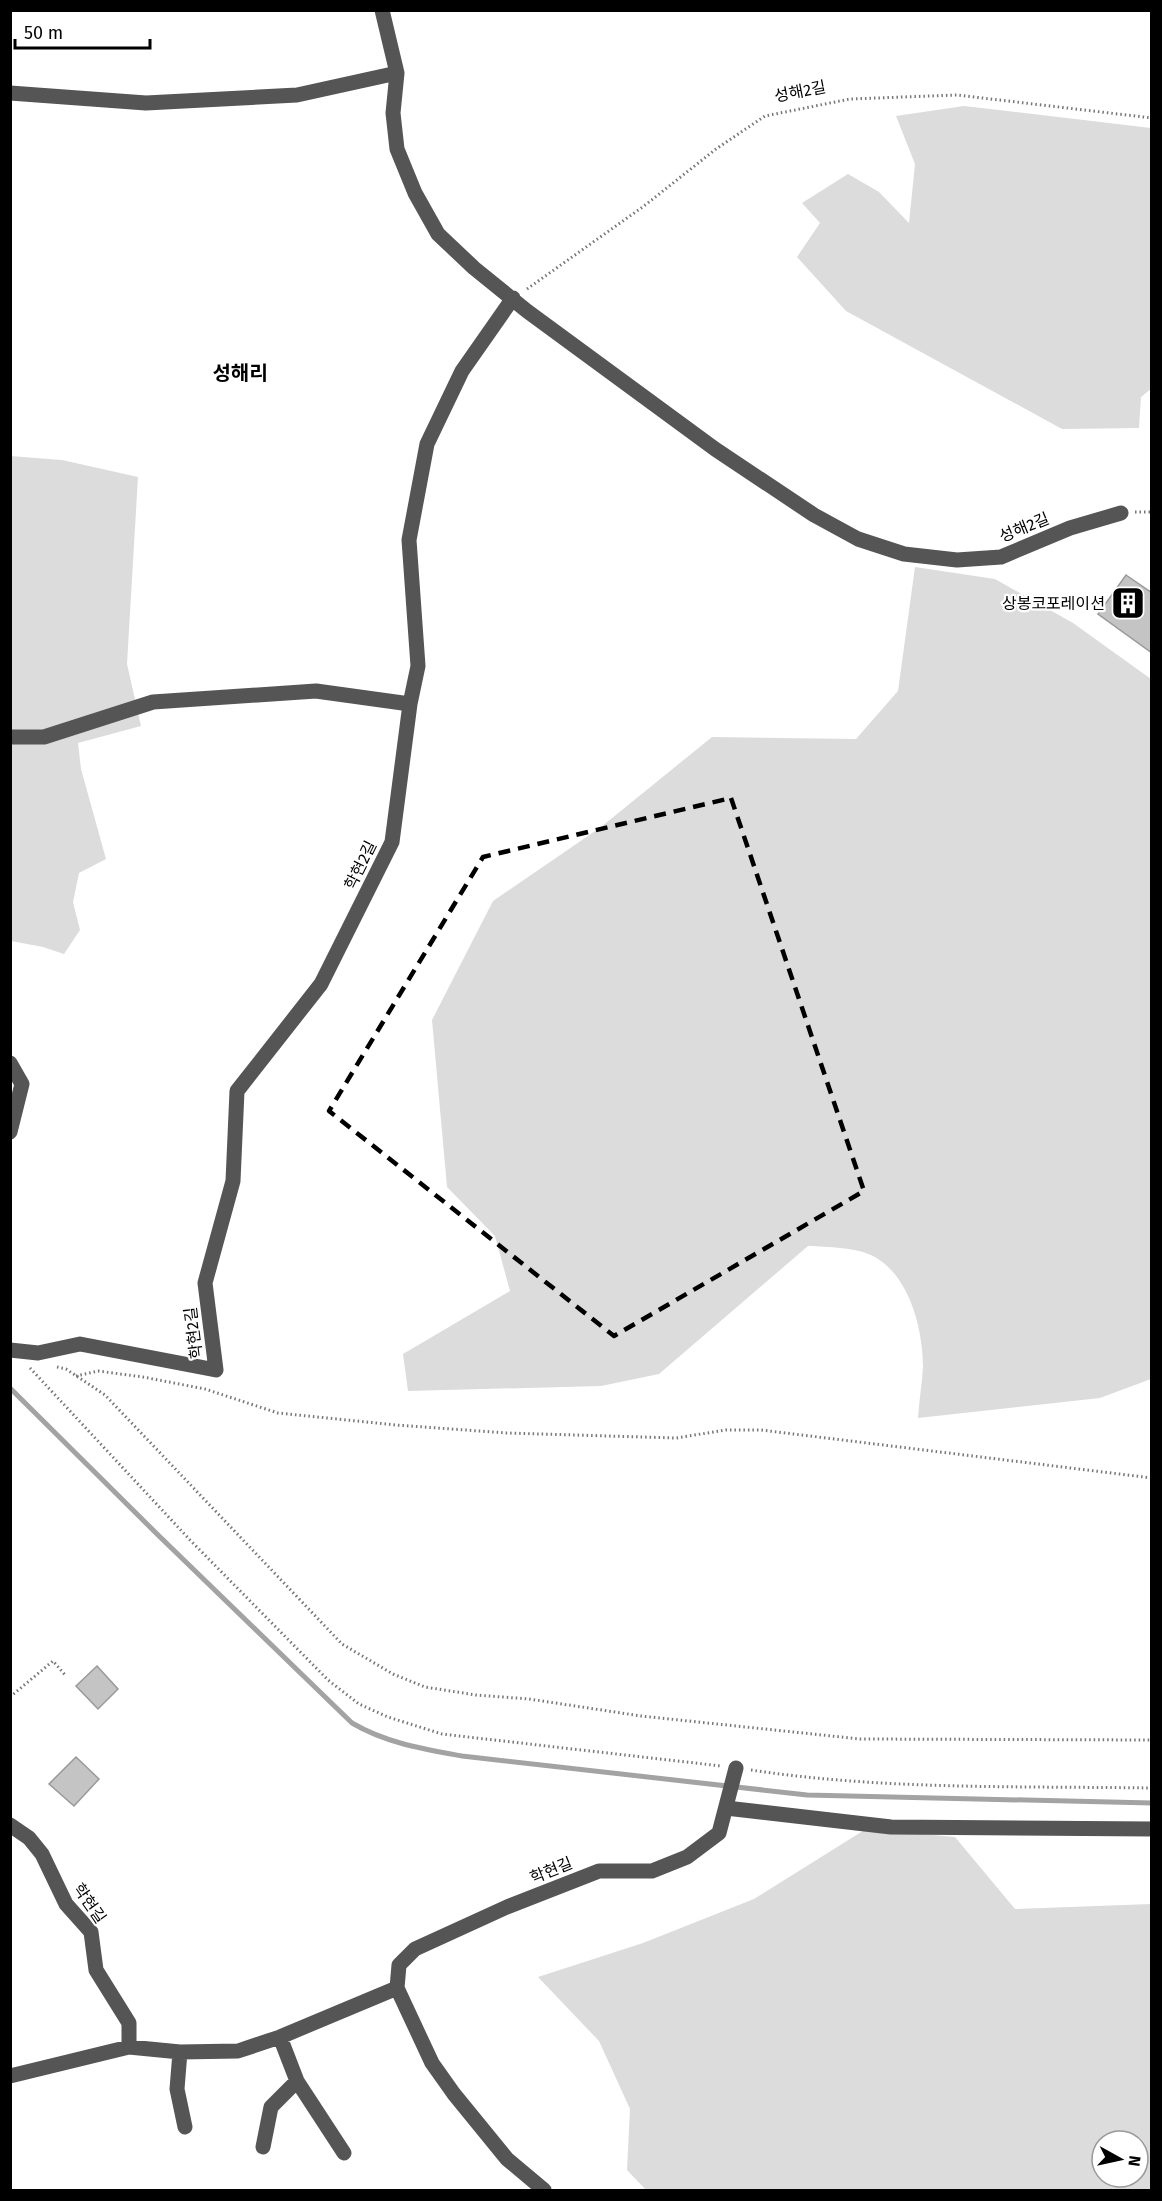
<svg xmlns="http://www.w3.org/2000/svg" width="1162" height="2201" font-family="'Fira Sans','Noto Sans KR',sans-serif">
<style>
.green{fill:#dcdcdc;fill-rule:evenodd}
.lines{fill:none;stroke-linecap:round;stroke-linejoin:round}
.stream{stroke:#a3a3a3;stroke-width:5}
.building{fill:#c4c4c4;stroke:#999;stroke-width:1.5}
.path{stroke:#777;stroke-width:3;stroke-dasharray:1.5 3;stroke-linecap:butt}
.minor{stroke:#555;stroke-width:15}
.marked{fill:none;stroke:#000;stroke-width:4.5;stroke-dasharray:12 8;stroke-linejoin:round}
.labels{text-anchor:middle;stroke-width:4.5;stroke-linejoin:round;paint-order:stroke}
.street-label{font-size:16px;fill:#000;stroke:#fff}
.poi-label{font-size:16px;fill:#000;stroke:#fff;text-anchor:end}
.quarter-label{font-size:20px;font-weight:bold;fill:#000;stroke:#fff}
</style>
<rect width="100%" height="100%" fill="#fff"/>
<path class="green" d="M964,106L1151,128L1152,388L1141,397L1139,428L1062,429L846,311L797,257L820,223L802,203L848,174L879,192L909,223L915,164L896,116Z
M10,456L62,460L138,477L127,664L141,726L78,743L81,769L106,859L79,873L73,902L80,930L64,954L43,947L11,941Z
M915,567L995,579L1073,623L1151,679V1379L1100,1398L918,1418C919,1401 922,1384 923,1367C923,1330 910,1277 875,1257C857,1247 828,1247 808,1246L659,1374L601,1386L408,1391L403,1354L510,1291L495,1236L447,1187L432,1020L493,901L601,827L712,737L856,739L898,691Z
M866,1829L955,1837L1015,1909L1151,1904V2190H646L627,2170L630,2109L599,2041L538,1977L643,1943L754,1899ZM1102,2141H1138V2177H1102Z"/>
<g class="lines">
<path class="stream" d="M10,1388L157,1534L352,1723C386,1743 423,1749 462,1756L807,1795L1152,1803"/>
</g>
<path class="building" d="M1126,575L1152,593V653L1098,614Z
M97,1666L118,1689L98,1709L76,1686Z
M76,1757L99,1779L74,1806L49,1784Z"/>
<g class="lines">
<path class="path" d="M527,289L644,206L716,149L765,116L850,99L957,95L1152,118
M1135,512H1152
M57,1367L66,1369L105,1395L342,1644L393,1674L425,1687L476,1695L529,1699L641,1716L860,1739L1152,1740
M30,1368L190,1540L328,1680L359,1704L388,1717L442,1734L721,1766
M76,1376L98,1371L143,1377L205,1389L278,1413L396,1425L507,1433L676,1438L726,1430H761L1152,1478
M10,1697L53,1661L66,1676
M751,1770C883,1790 1018,1786 1152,1788"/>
<path class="minor" d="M382,10L397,73L393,113L397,149L415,193L438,234L474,268L527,311L715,449L814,515L858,539L904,554L957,560L1001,557L1070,528L1121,513
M10,93L146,103L297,95L397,73
M10,737H44L153,702L316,691L410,704
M10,1063L22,1084L10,1132
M10,1350L38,1353L80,1344L216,1370L205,1283L233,1181L237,1091L321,984L392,842L410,704L418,666L409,540L427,444L462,371L513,298
M726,1808L891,1827L1152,1829
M10,1825L29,1838L42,1854L66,1904L91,1932L96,1970L129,2023V2047
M397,1988L432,2063L454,2094L507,2159L544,2190
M280,2037L297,2081L344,2153
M180,2052L177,2089L185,2127
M10,2076L129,2047L180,2052L238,2051L280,2037L397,1988L399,1965L415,1949L507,1907L599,1871H652L687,1857L719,1833L736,1768
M263,2147L271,2107L297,2081"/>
</g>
<path class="marked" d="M731,798L864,1191L614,1336L329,1111L483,857Z"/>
<defs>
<symbol id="building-square" viewBox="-11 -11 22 22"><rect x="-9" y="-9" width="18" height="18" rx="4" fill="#000" stroke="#fff"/><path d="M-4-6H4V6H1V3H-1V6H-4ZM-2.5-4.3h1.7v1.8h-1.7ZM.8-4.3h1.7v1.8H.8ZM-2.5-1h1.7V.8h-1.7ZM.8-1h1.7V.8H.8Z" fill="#fff"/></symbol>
</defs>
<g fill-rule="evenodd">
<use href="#building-square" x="1109" y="584" width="38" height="38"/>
</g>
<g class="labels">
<g class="street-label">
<text transform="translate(800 91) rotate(-11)" y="6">성해2길</text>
<text transform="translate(1024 527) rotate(-22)" y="6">성해2길</text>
<text transform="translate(360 865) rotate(-64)" y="6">학현2길</text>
<text transform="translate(193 1333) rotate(-97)" y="6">학현2길</text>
<text transform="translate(551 1870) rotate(-22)" y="6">학현길</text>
<text transform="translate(90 1903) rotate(55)" y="6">학현길</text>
</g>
<g class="poi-label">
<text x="1105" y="609">상봉코포레이션</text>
</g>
<g class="quarter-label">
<text x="240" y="380">성해리</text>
</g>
</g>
<rect width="1162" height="2201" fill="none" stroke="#000000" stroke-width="24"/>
<g transform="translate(1120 2159) rotate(98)"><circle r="28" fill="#ffffff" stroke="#999999" stroke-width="1.5"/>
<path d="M0-4.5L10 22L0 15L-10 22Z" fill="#000000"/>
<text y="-9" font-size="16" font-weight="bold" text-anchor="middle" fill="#000000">N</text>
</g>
<path d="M15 39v9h135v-9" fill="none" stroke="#000000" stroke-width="3"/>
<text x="24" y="39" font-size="18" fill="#000000" stroke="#ffffff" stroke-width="4.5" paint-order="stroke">50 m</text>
</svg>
